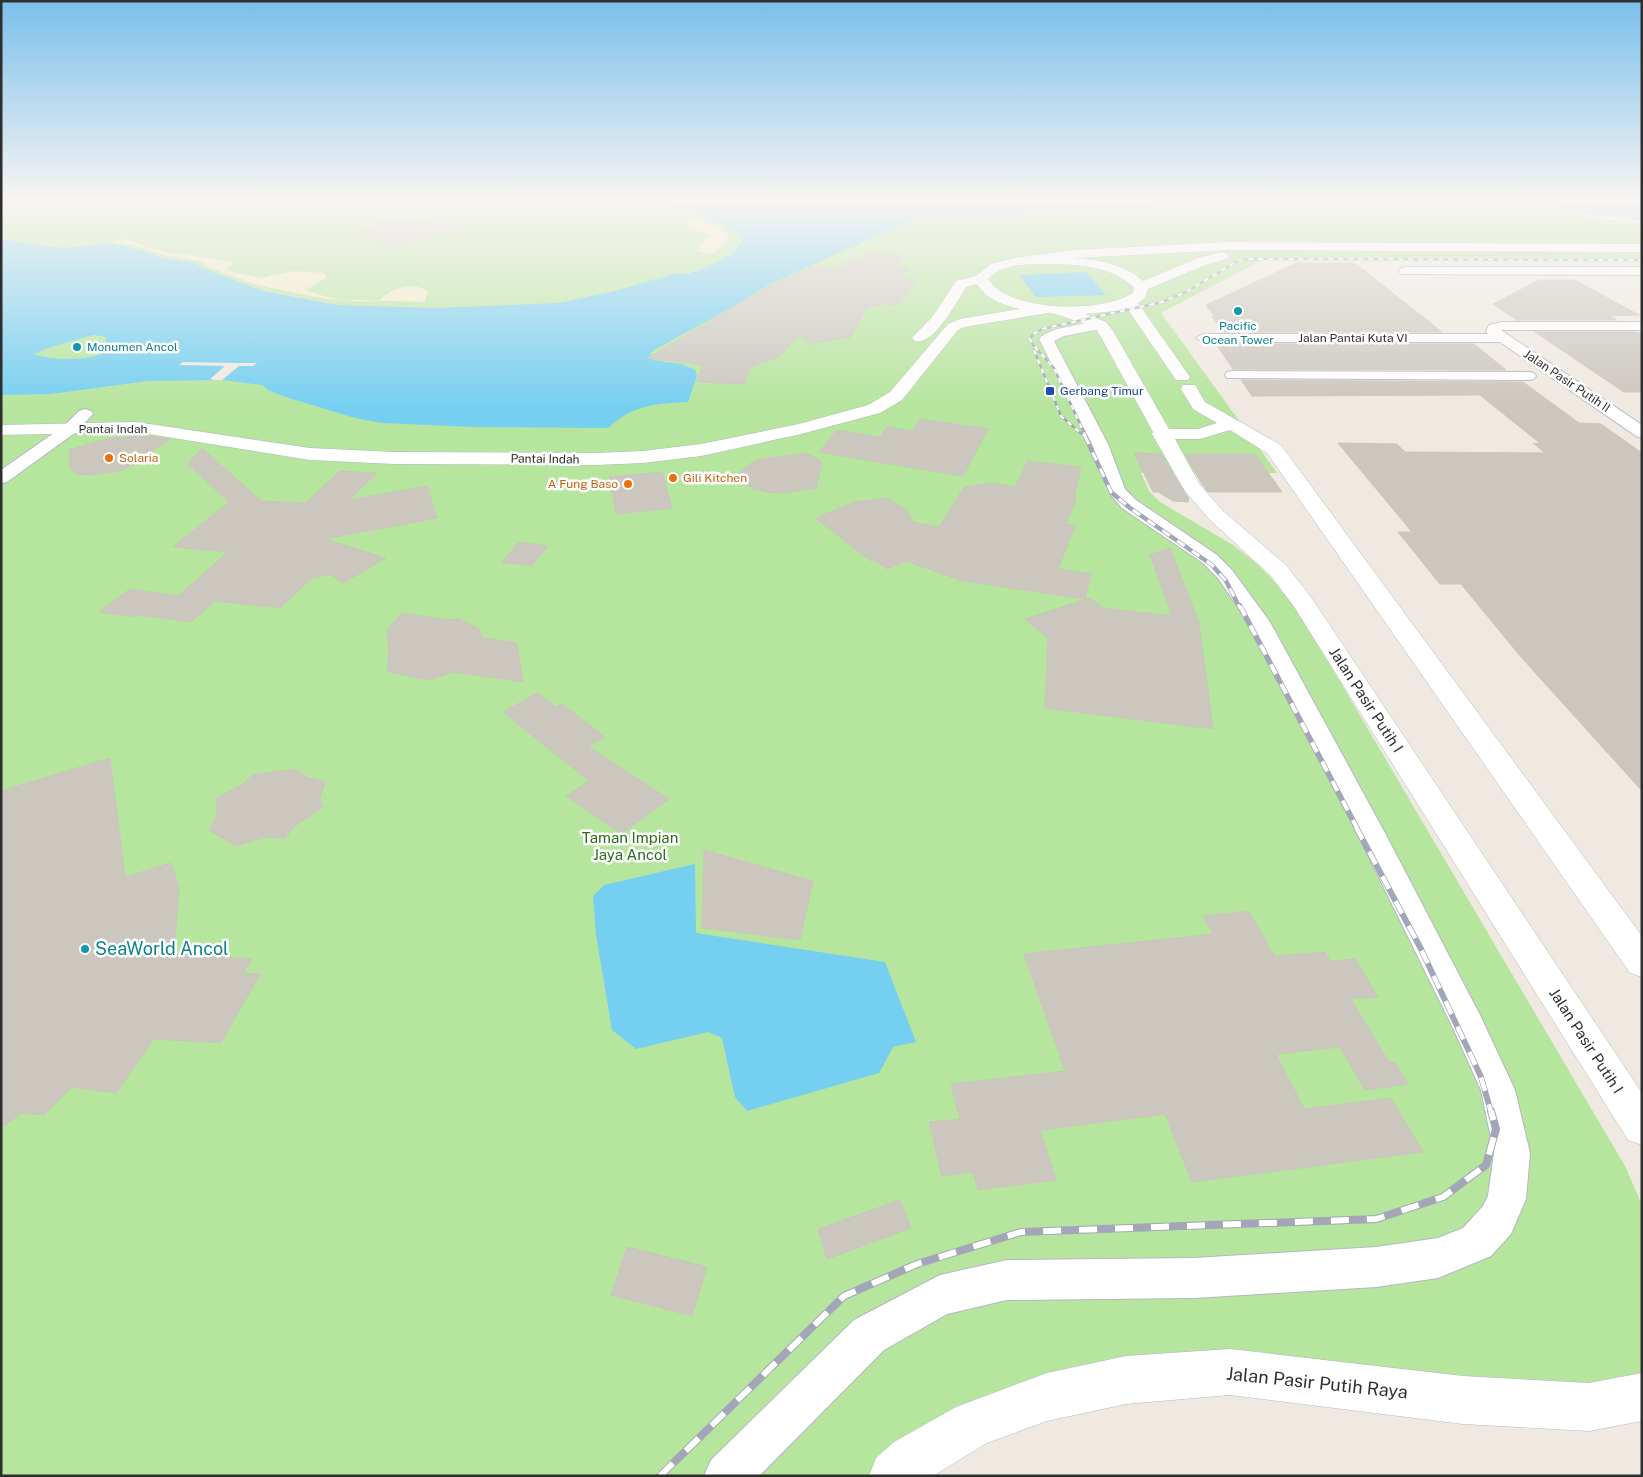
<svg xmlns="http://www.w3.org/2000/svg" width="1643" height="1477" font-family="'Public Sans',sans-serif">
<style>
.green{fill:#b6e59e}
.sand{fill:#f3ecc5}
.water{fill:#75cff0;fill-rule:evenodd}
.pier{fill:#efe9e1}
.building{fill:#cbc7bf;stroke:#cbc5ba}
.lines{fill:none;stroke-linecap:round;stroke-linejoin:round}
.minor-casing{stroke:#b4b7c1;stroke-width:2}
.tertiary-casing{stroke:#b4b7c1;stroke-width:1}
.minor{fill:#fff;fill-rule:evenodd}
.tertiary{fill:#fff;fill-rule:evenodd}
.rail-far4-casing{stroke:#a3a6b8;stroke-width:2.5}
.rail-far3-casing{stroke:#a3a6b8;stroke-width:4.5}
.rail-far2-casing{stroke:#a3a6b8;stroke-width:5.5}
.rail-far1-casing{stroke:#a3a6b8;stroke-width:6}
.rail-casing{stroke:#a3a6b8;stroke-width:8}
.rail-far4{stroke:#fff;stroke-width:2;stroke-dasharray:5;stroke-linecap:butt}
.rail-far3{stroke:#fff;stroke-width:3;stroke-dasharray:9;stroke-linecap:butt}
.rail-far2{stroke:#fff;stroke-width:4;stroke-dasharray:11;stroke-linecap:butt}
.rail-far1{stroke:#fff;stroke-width:4.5;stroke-dasharray:14;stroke-linecap:butt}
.rail{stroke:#fff;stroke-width:6;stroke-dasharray:18;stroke-linecap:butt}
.culture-dot{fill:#0f9aa8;stroke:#fff;stroke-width:2}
.transit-dot{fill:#1a4fb4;stroke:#fff;stroke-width:2}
.food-dot{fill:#e8710a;stroke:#fff;stroke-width:2}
.labels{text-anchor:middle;stroke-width:5;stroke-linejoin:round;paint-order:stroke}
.far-culture-label{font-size:12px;fill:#0d838f;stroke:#fff}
.far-street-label{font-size:12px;fill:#2e2e2e;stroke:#fff}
.far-transit-label{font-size:12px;fill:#164399;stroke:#fff;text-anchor:start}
.far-food-label{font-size:12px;fill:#c56008;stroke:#fff;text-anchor:start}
.street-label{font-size:15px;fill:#2e2e2e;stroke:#fff}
.park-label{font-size:15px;fill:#2c6e1b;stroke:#fff}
.near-culture-label{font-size:18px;fill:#0d838f;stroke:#fff;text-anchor:start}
.near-street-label{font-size:18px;fill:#2e2e2e;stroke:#fff}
</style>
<rect width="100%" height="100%" fill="#efe9e1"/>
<path class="green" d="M1,201H1642V261L1262,260L1161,313L1277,473H1141L1149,491L1160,502L1233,545L1256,563L1281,588L1302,617L1625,1166L1642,1205V1397L1126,1380L894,1476H1Z"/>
<path class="sand" d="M569,201H623L681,208C668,213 656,207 643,205C631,204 616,202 604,203C590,203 578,211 565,210Z
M1535,201C1546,201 1554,208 1564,210C1590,215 1616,217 1642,220V224C1606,219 1569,218 1535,201Z
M693,218C704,221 723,228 729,238L713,254L695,251L711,235L684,222Z
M124,239C135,240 143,247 154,249C179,255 204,257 229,261L234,263L227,267L228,271L262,278L294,271L323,273L327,277L306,290C319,297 364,305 379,300C381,300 382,297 384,296C397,286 415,283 428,291L425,302L325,299L257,285L211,268L200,261L164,255L134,245L113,242Z"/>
<path class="water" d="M623,201H1422L1033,211H1024L1018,216L1000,218L970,215L917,218L770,284L731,308L654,350L650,354L653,360L681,364L695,370L697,376L688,402C655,404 634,404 608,428L473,427L382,423L355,418L289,398L269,391L262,385L222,380L148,381L51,394L1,395V239L63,248L110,243L139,250L166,259L191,262L213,272L263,291L337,305L435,308L559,303L614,291L677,273L688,274L708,267L732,254L743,241L742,237L735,231L690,210ZM93,335L106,337L103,353C91,361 47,360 34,354L48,348Z
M1541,201H1642V220C1607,216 1573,214 1541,201Z
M1086,272L1106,295L1036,297L1019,275Z
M695,864L696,933L885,962L916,1042L893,1047L879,1073L747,1111L735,1097L722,1038L708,1032L636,1049L612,1030L596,935L593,896L604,885Z"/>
<path class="pier" d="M183,362L238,363H257L253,366H239L222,380H215L210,379L225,366L179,365Z"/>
<path class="building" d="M383,220L456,225L457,229L397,245H389L359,233Z
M870,252L903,256L892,266L910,268L900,277L917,282L897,306L885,303L866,308L851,337L810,344L800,334L779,357L751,367L744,384L697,382L703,365L647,358L777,282L813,267L836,270L852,259L859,260Z
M1296,263H1355L1442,332H1221L1217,327H1221L1212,317H1215L1206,305Z
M1539,280H1575L1639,315L1609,316L1617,320H1517L1493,304Z
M1535,332H1637L1642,334V392H1624Z
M1216,344H1474L1506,370L1233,369Z
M1241,380L1523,382L1579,423L1601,424L1642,453V791L1521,657L1461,584H1440L1398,532H1412L1338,443L1397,444L1405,452L1545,453L1533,443L1541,444L1480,395L1252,396Z
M921,419L988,429L963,476L819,452L837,430L880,437L887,427L912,431Z
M140,435L170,439L124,470L91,475L77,474L70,469L69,450L106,439Z
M202,448L261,501L305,503L340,471L377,473L349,500L427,486L437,518L325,539L386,558L343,583L330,574L311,579L280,608L215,601L191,622L139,615L136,617L99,612L130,589L178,596L228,552L173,547L229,502L188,464Z
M806,453L822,462L816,488L784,493L768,492L754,489L734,477L751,463L762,459Z
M1134,453L1161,454L1189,499L1188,502L1173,501L1158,492H1153Z
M1185,454H1255L1282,492H1208L1202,484Z
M1028,461L1081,467L1074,499L1076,500L1066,524L1075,526L1058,569L1091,574L1085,599L963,581L906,561L887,569L875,560L871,561L815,518L855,502L886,498L907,510L913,522L939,527L964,487L991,483L1015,487Z
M662,472L672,508L616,514L609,477Z
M519,542L548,546L531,566L502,562Z
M1170,548L1199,623L1213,729L1045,708L1048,638L1025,619L1090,598L1103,608L1172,616L1150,555Z
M402,613L447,620L459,619L479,629L481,637L517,643L523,682L453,672L428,680L387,671L389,651L387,630Z
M538,693L556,707L562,704L605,737L588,746L669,799L621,834L566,796L589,781L503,712Z
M110,758L125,877L171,863L179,888L174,954L252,959L243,973L260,974L221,1043L154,1039L116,1093L72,1087L44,1115L21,1113L1,1128V791Z
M295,769L306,777L325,782L320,799L323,807L294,827L285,838L266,837L236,846L209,830L217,816V798L243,784L253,775Z
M704,850L813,881L800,940L702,928Z
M1249,911L1274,956L1325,952L1330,961L1355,959L1378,997L1351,999L1389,1062H1394L1408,1084L1365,1090L1340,1047L1276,1054L1304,1109L1391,1098L1423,1152L1192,1182L1165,1114L1040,1130L1056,1180L978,1190L973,1172L942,1176L929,1122L960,1119L951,1084L1065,1071L1024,954L1213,934L1203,916Z
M900,1200L911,1228L827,1259L818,1229Z
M627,1247L707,1267L692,1316L611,1295Z"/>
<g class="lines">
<defs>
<path id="minor" d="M1405,267H1642V275L1401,274L1399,271L1401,268Z
M1101,321L1106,322L1108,325L1106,328L1064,336L1054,341L1108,444L1125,489L1136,500L1217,555L1232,570L1270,622L1385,833L1480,1015L1515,1090L1530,1153L1526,1199L1511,1234L1491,1256L1438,1278L1376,1287L1194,1298L1007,1300L947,1314L884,1350L759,1476H704L711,1460L854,1320L940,1275L1007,1260L1194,1258L1376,1247L1438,1238L1463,1228L1483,1206L1488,1196L1494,1153L1481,1090L1453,1028L1357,833L1248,622L1218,578L1203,563L1122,508L1111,495L1092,444L1039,339C1049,327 1086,324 1101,321Z
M1502,322H1642V330H1501L1642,425V438L1636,436L1500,342H1203L1196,338L1203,334H1488L1486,331L1489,325Z
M1232,371L1529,372L1534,373L1536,376L1534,379L1529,380L1227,378L1225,375L1227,372Z
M85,409L91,411L93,414L76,432L7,482L1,483V470L64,426L79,411Z"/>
<path id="tertiary" d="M1228,242L1642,244V252L1228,250L1074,258C1098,260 1125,264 1143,281L1198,258L1223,252L1229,256L1227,259L1208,264L1148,289L1145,298L1138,303L1190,377L1188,380H1176L1127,308L1116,311L1085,314L1106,322L1113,331L1169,429H1198L1217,423L1193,409L1181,389L1183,385H1195L1205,402L1281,445L1642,936V977L1630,973L1267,453L1230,430L1200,439H1175L1200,485L1223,511L1286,565L1311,597L1642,1093V1145L1628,1140L1293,605L1270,575L1209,519L1185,491L1152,434L1153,432L1096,328L1056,314L1048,313L964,327L958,330L902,400L880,413L801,434L701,456L643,463L596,465L395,464L310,460L136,432L1,435V425L136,422L310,448L395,452L596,453L643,451L701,444L799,424L868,405L890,392L948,324L960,319L1020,309C1003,305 987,300 977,284L966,287C957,301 934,346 915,341L912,338L933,316L956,281L976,276L991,264L1014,258L1073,250ZM1044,264C1074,264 1112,265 1134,288L1133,293C1103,313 1009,313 988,279C1003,264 1024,264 1044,264Z
M1230,1349L1463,1376L1589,1383L1642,1373V1421L1589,1431L1463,1424L1230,1395L1126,1404L1047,1421L987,1443L933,1476H869L876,1458L894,1442L956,1407L1047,1373L1126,1356Z"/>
</defs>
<use href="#minor" class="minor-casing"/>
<use href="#tertiary" class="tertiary-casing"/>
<use href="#minor" class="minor"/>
<use href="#tertiary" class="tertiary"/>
<defs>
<path id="rail-far4" d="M1034,350L1061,416L1084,436
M1086,437L1054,368L1033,345L1030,339L1033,334L1042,329L1162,302L1186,292L1236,262L1249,259L1642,260"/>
<path id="rail-far3" d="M1085,436L1111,492L1130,508L1212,565L1226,581L1240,608"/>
<path id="rail-far2" d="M1240,606L1357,828"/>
<path id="rail-far1" d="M1356,827L1421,949L1481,1077L1491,1112"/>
<path id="rail" d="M660,1476L844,1296L917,1264L1021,1232L1376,1219L1443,1197L1486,1165L1496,1129L1491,1111"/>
</defs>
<use href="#rail-far4" class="rail-far4-casing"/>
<use href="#rail-far3" class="rail-far3-casing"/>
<use href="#rail-far2" class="rail-far2-casing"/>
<use href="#rail-far1" class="rail-far1-casing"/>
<use href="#rail" class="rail-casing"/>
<use href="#rail-far4" class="rail-far4"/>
<use href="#rail-far3" class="rail-far3"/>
<use href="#rail-far2" class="rail-far2"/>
<use href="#rail-far1" class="rail-far1"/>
<use href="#rail" class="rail"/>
</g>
<linearGradient id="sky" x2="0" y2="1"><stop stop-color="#7abfeb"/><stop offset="0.49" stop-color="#f8f5f2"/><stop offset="1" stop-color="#f8f5f2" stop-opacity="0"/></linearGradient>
<rect width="1643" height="408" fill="url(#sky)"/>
<g class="culture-dot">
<circle cx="1238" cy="311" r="5"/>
<circle cx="77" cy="347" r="5"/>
<circle cx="85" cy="949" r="5"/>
</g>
<rect class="transit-dot" x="1045" y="386" width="10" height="10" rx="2.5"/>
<g class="food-dot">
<circle cx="109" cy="458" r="5"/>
<circle cx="673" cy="478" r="5"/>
<circle cx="628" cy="484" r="5"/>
</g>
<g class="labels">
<g class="far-culture-label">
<text x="1238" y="330">Pacific<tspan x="1238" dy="14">Ocean Tower</tspan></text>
<text x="87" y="351" text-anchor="start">Monumen Ancol</text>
</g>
<g class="far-street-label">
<text x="1353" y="342">Jalan Pantai Kuta VI</text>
<text transform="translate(1567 381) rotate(34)" y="4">Jalan Pasir Putih II</text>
<text x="113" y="433">Pantai Indah</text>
<text transform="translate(545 459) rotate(1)" y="4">Pantai Indah</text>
</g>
<g class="far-transit-label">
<text x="1060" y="395">Gerbang Timur</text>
</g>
<g class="far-food-label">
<text x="119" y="462">Solaria</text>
<text x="683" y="482">Gili Kitchen</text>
<text x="618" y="488" text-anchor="end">A Fung Baso</text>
</g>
<g class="street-label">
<text transform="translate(1366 700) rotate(57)" y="5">Jalan Pasir Putih I</text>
<text transform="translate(1586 1041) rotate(57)" y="5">Jalan Pasir Putih I</text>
</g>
<g class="park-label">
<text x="630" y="843">Taman Impian<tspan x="630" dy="17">Jaya Ancol</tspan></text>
</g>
<g class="near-culture-label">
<text x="95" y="955">SeaWorld Ancol</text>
</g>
<g class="near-street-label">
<text transform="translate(1317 1383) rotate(6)" y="6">Jalan Pasir Putih Raya</text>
</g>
</g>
<rect width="1643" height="1477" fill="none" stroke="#2e2e2e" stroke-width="5"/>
</svg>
